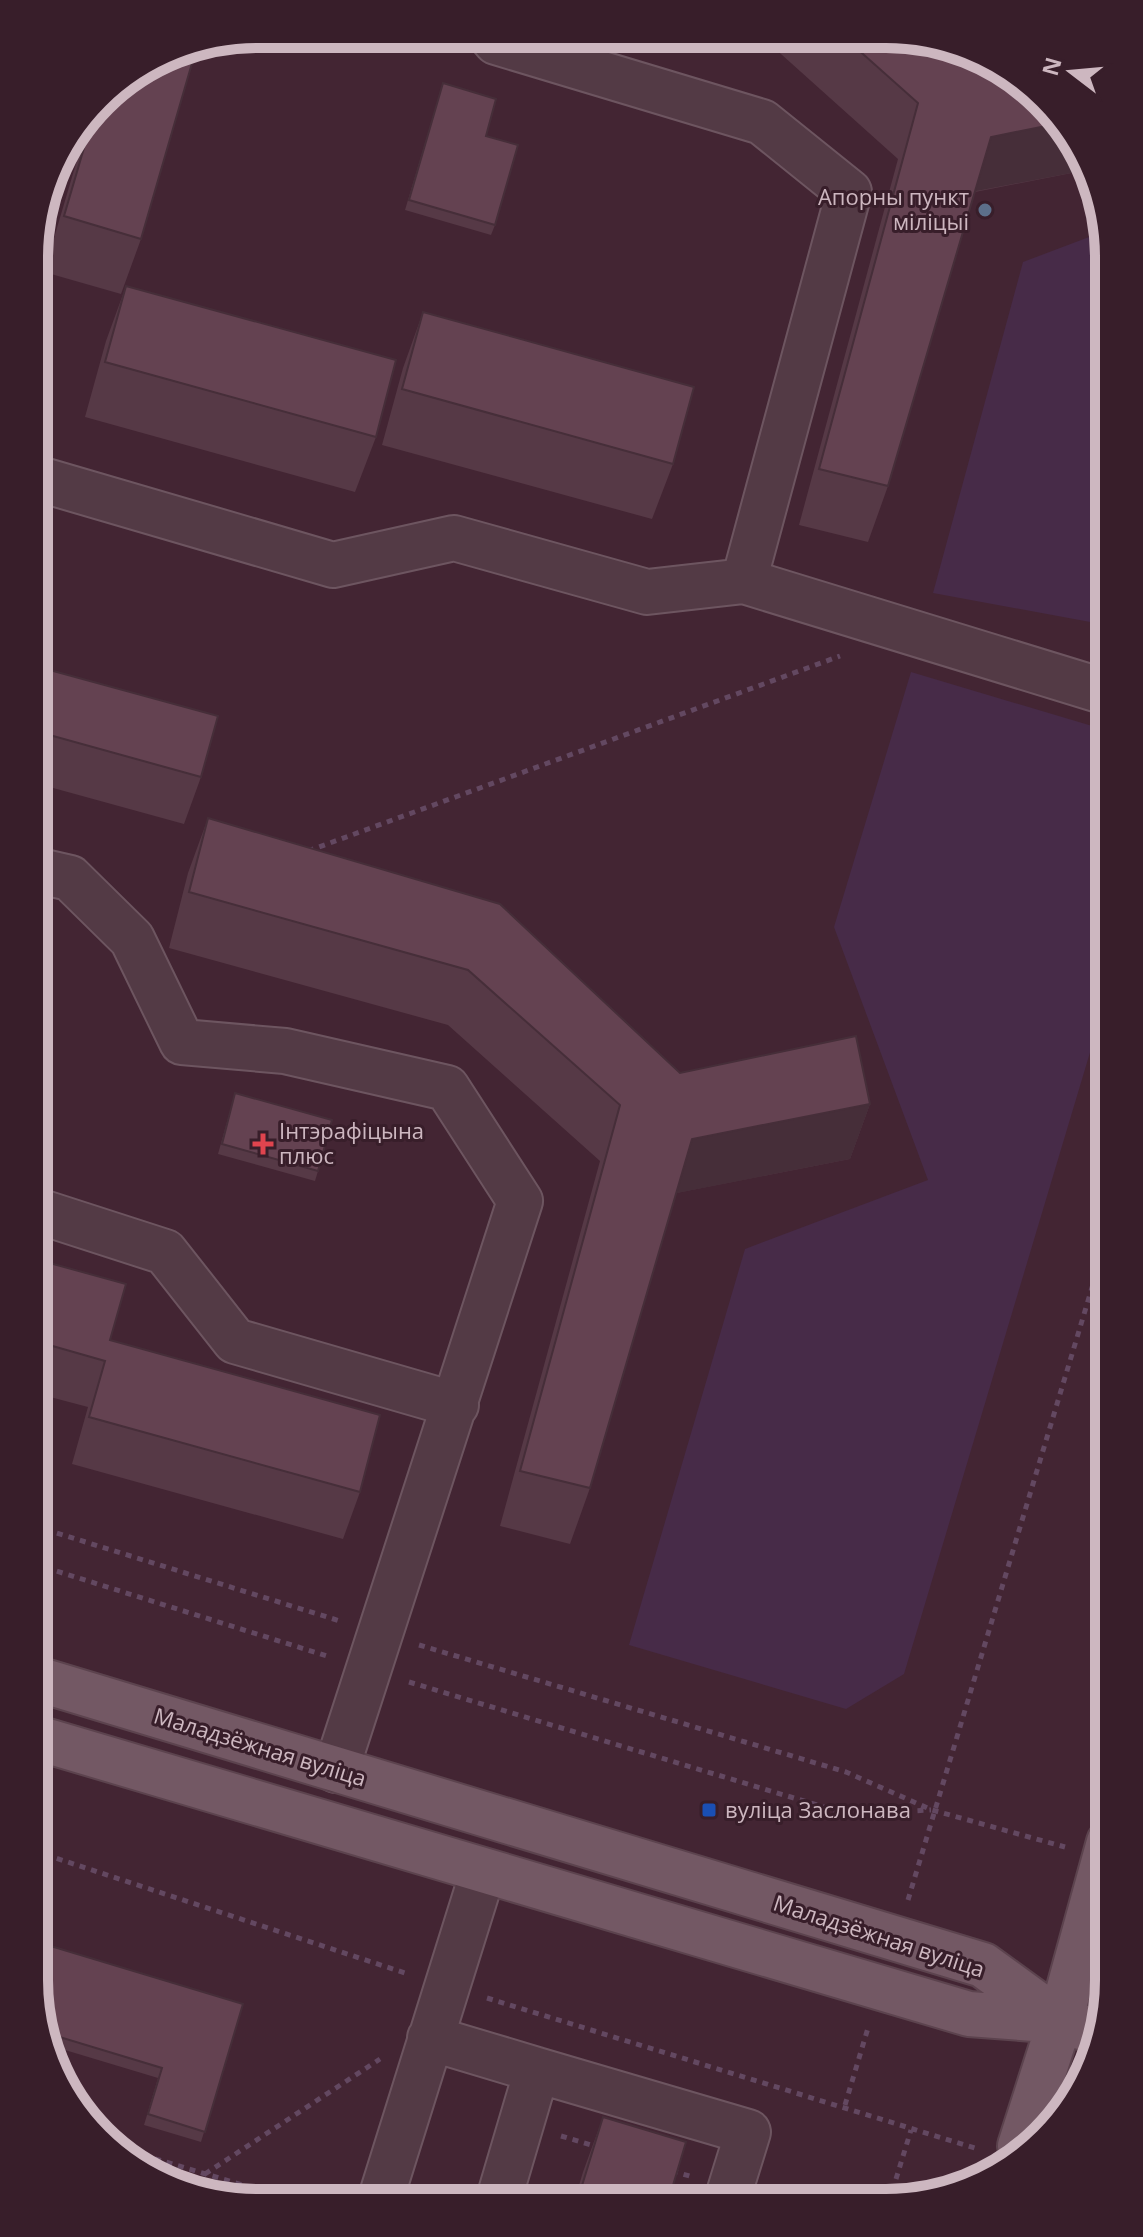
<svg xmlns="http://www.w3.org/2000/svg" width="1143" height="2237" font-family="'Open Sans',sans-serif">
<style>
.green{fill:#472b48}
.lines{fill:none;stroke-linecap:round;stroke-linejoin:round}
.minor-casing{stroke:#6d5560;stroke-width:48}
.major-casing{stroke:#5c434e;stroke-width:48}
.path{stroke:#634861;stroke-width:5;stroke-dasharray:6 6;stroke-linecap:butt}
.minor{stroke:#533a45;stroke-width:44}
.major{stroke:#735864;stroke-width:44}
.wall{fill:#563946}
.shaded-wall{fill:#462e39}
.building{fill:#644251;stroke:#462e39;stroke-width:2}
.service-dot{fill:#5c6f8a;stroke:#381e2a;stroke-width:3}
.health-dot{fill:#e0444e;stroke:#381e2a;stroke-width:3}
.transit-dot{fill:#1a4fb4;stroke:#381e2a;stroke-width:3}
.labels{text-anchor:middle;stroke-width:6;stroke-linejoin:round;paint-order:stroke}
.poi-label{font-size:22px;fill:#cdb7c0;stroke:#381e2a;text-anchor:start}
.street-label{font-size:22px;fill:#cdb7c0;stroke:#381e2a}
.rim{fill:none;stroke:#cdb7c0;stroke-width:10}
</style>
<rect width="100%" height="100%" fill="#432533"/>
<path class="green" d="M1105,231L1109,257V618L1101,624L933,593L1023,262Z
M911,672L1109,731V989L904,1674L846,1709L629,1645L745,1249L928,1180L834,927Z"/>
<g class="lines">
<defs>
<path id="minor" d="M490,35L496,42L762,122L849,192L744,581
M36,478L333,565L454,538L647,592L744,581L1109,693
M35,870L70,878L132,939L182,1042L285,1051L447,1088L520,1201L336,1770
M35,1210L165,1252L235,1341L456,1405
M430,2038L537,2070L498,2202
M537,2070L748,2132L726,2203
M380,2201L483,1872"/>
<path id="major" d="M34,1678L983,1965L1060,2021
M34,1737L969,2014L1060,2021L1095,2031
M1020,2146L1060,2021L1109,1842"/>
</defs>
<use href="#minor" class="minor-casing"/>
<use href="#major" class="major-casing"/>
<path class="path" d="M308,851L840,656
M34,1526L340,1621
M34,1564L330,1657
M419,1645L846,1772L932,1810L1065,1847
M409,1682L847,1814L931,1810
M34,1851L408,1974
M908,1900L1109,1231
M487,1998L978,2149
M845,2105L868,2028
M561,2136L598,2147
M109,2145L296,2201
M672,2171L693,2177
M205,2174L380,2059
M889,2202L911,2130"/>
<use href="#minor" class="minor"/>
<use href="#major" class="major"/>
</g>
<path class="wall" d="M762,37L929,38L978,72L1033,89L1087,170L975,192L888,486L868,542L799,525L898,159Z
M443,83L486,136L495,225L491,235L405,210Z
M110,90L141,239L121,294L44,272L90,116Z
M126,286L376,437L355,492L85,417L106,341Z
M423,312L673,464L652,519L382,445L403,368Z
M35,666L201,777L184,824L35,783Z
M208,818L680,1073L870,1104L850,1159L676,1193L590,1488L570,1544L500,1526L600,1161L448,1025L169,948L188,873Z
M235,1093L318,1171L315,1181L218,1154Z
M35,1259L110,1340L360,1492L343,1539L72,1464L88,1407L35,1393Z
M34,1980L243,2004L201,2142L144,2125L158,2078L45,2044Z
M603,2117L668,2202H574L583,2172Z"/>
<path class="shaded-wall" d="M1056,124L1087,170L971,192L991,137Z
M870,1104L850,1159L672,1194L692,1139Z"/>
<path class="building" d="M845,38H929L958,52L978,72L991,69L1033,89L1056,124L991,137L888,486L819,469L918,103Z
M197,46L141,239L64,216L96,107L110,90L172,51Z
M443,83L496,99L486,136L518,145L495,225L409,200Z
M126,286L396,360L376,437L105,362Z
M423,312L694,387L673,464L402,389Z
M35,666L218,716L201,777L35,731Z
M208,818L500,904L680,1073L856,1036L870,1104L692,1139L590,1488L520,1471L620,1105L468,970L189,892Z
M235,1093L332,1120L318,1171L222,1144Z
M35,1259L126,1284L110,1340L380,1415L360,1492L89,1417L105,1361L35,1341Z
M34,1941L243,2004L205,2132L148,2114L162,2068L43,2032L34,1980Z
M603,2117L686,2142L668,2202H577Z"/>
<circle class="service-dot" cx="985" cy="210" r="8"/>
<path class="health-dot" d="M259 1132h8v8h8v8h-8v8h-8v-8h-8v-8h8z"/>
<rect class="transit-dot" x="701" y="1802" width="16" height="16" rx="4"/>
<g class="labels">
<g class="poi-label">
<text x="969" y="205" text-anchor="end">Апорны пункт<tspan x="969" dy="25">міліцыі</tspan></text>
<text x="279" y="1139">Інтэрафіцына<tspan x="279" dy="25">плюс</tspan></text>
<text x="725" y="1818">вуліца Заслонава</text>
</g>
<g class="street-label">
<text transform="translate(260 1747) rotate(17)" y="8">Маладзёжная вуліца</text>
<text transform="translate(879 1936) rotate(18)" y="8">Маладзёжная вуліца</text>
</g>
</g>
<path d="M0 0H1143V2237H0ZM257 48H886A209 209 0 0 1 1095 257V1980A209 209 0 0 1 886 2189H257A209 209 0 0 1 48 1980V257A209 209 0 0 1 257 48Z" fill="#381e2a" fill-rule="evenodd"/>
<path class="rim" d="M257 48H886A209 209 0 0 1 1095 257V1980A209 209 0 0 1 886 2189H257A209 209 0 0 1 48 1980V257A209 209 0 0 1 257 48Z"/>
<g transform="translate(1071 72) rotate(286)" stroke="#381e2a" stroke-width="6" paint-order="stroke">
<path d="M0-6L14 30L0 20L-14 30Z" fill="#cdb7c0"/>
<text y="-12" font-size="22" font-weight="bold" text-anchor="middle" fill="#cdb7c0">N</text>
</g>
</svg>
